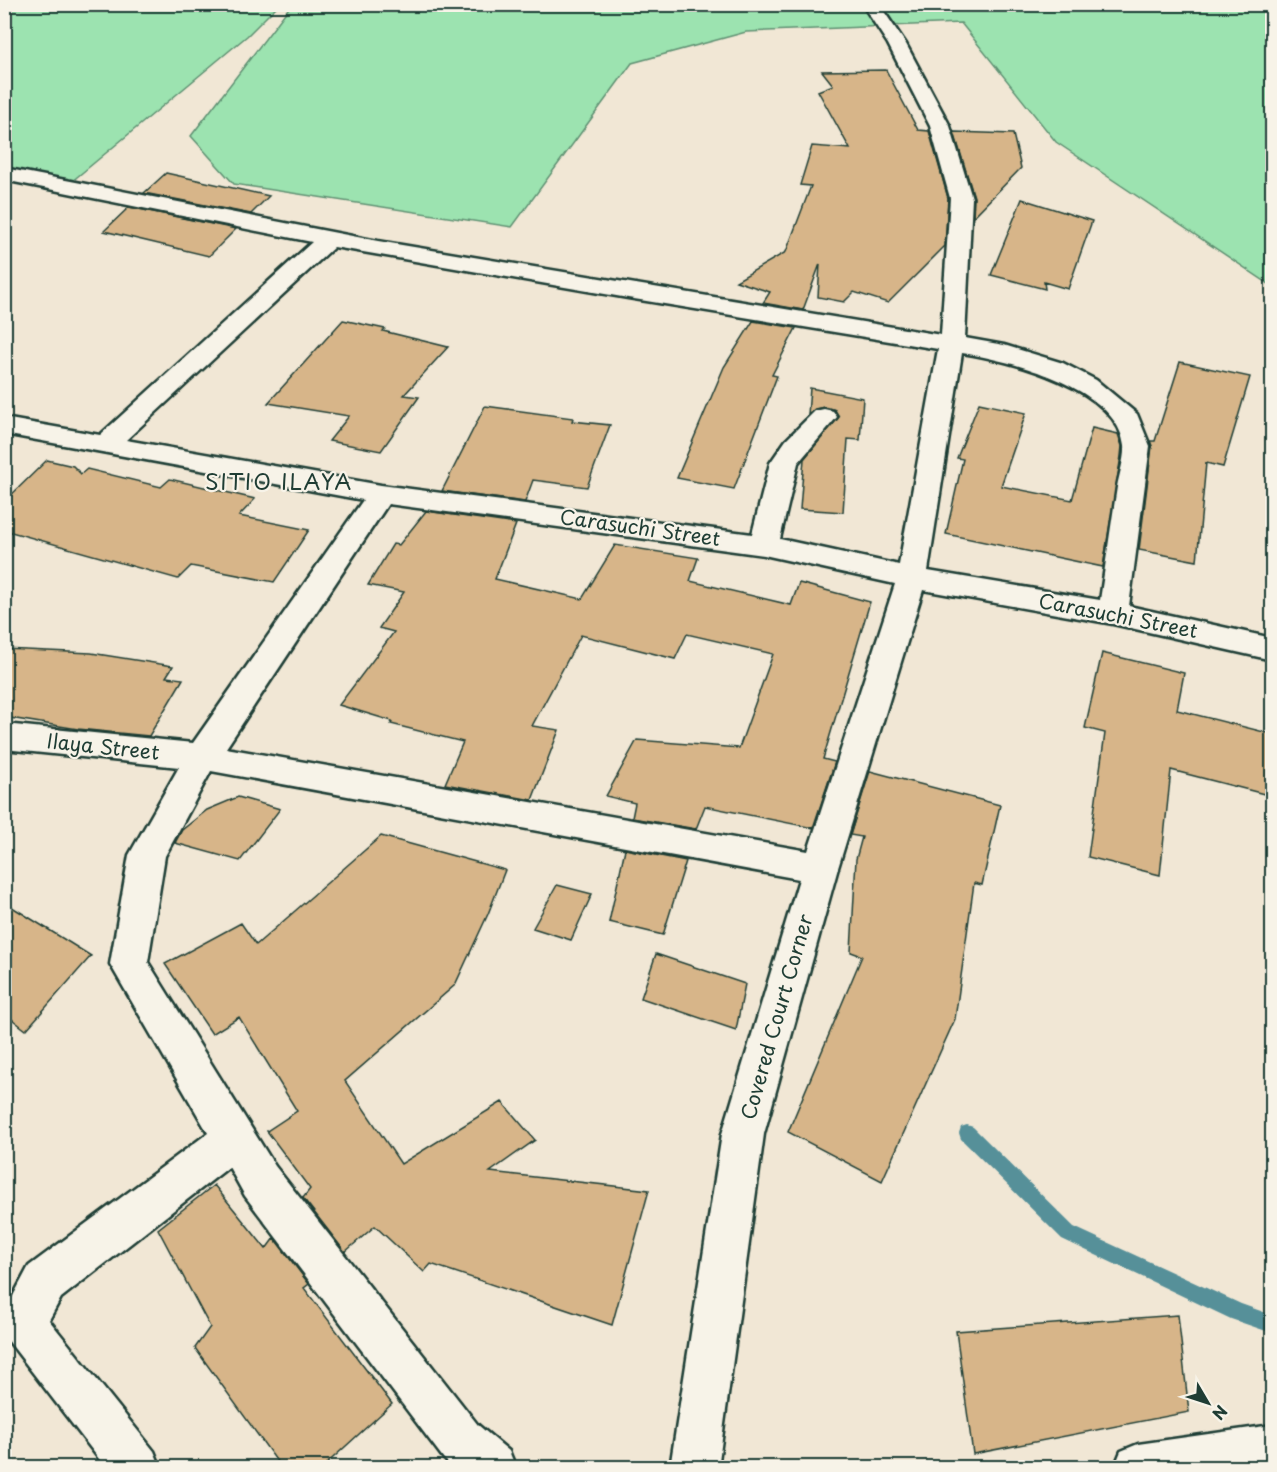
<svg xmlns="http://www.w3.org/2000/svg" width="1277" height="1472" font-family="'Playpen Sans',sans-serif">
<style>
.green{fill:#9ce3b0;stroke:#5e9072;stroke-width:1.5}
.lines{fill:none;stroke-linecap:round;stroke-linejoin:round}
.stream{fill:#579099;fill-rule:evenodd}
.building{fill:#d7b589;stroke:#1f3d34;stroke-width:1.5}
.minor-casing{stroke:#1f3d34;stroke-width:5}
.minor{fill:#f7f3e8;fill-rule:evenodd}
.labels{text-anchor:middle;stroke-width:4.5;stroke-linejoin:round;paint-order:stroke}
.street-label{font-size:20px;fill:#1f3d34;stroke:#f7f3e8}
.quarter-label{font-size:22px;letter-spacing:1.5px;fill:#1f3d34;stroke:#f7f3e8}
</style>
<rect width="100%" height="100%" fill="#f1e7d5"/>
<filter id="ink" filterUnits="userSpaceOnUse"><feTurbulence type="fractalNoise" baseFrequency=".0167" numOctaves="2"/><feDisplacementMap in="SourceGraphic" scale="12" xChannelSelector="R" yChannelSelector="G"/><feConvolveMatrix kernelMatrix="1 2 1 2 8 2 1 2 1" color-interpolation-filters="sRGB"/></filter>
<g filter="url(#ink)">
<path class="green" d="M5,5H278L247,36L65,187L5,174Z
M291,5H1272V286L1056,142L961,23L746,32L632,63L512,227L234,184L191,136Z"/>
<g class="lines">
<path class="stream" d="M967,1125L973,1127L1074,1227L1241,1304L1272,1315V1333L1231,1319L1062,1239L961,1139L959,1133L961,1127Z"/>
</g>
<path class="building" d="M886,70L918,130L929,131L948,198L945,246L888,303L854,292L844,302L818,297L820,264L803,310L763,303L770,292L736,281L786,252L811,186L800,185L812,146L850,149L818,91L833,85L822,71Z
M954,132L1013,134L1021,168L973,217L974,197Z
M166,173L269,196L251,214L144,193Z
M1022,199L1092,221L1068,289L1044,282L1045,289L991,275Z
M129,207L236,229L209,256L104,231Z
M343,320L385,329L383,331L448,347L404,395L419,397L381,451L329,441L349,416L268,403Z
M753,321L796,328L772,375L777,376L734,489L677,478L724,367Z
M1180,362L1250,377L1223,467L1206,463L1197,561L1139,550L1152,446L1150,441H1155Z
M810,388L863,398L860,440L848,439L843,512L800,509L804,459L839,417L835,410L824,407L815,409L808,415Z
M979,403L1026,413L1001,486L1072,500L1092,428L1118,434L1122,446L1121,456L1103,567L946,534L963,459L957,458Z
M485,406L573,418L572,421L610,425L587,487L533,480L525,502L442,491Z
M47,460L73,466L81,474L87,469L161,487L170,479L255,499L239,516L309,530L274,582L191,566L178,579L4,530V502Z
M426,511L516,524L495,579L582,599L615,545L698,558L690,581L791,605L799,583L870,602L823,759L835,762L813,828L705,806L696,829L632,818L635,803L606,796L637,740L739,748L773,654L687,634L675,659L581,635L532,726L559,730L532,800L445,784L463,742L391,724L392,721L339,705L394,632L379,628L404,592L368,585L393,544L399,545Z
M4,649L91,653L173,666L166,677L183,679L149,736L78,729L4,717Z
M1102,653L1184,673L1177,710L1272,734V796L1171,770L1160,875L1088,857L1105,733L1085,728Z
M870,771L1000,805L982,885L974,883L955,1019L882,1181L788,1132L862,956L851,952L856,859L862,837L850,835Z
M238,797L280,809L240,861L175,843L182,830L207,810Z
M381,836L505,870L488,914L455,985L345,1081L401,1164L502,1102L535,1140L490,1172L649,1190L612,1325L431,1264L424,1272L375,1226L345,1252L303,1198L310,1189L267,1131L297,1111L239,1017L212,1034L165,964L241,923L256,945Z
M625,849L686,861L663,935L609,922Z
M557,885L592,894L571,940L533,928Z
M4,902L91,956L26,1030L4,1013Z
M656,954L745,984L736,1030L641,998Z
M214,1185L266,1249L274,1238L309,1284L304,1288L392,1404L323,1467H281L195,1348L210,1327L158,1229Z
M1178,1315L1189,1412L973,1454L956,1331Z"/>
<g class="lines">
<defs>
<path id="minor" d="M862,4H879L906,44L950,126L972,198L965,338L1004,345L1063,363L1096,380L1137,414L1150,446L1129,606L1272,638V660L1113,624L923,590L838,868L764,1134L718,1468H670L722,1134L799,879L211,771L165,856L148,962L275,1166L478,1425L509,1451L516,1468H454L444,1459L245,1196L229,1167L61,1298L49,1320L154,1451L161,1468H106L7,1339L4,1333V1313L29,1266L208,1133L110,964L129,855L179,767L4,749V724L193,743L363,500L4,434V418L100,435L312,242L4,180V168L378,241L941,335L950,198L930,126L888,44ZM334,247L628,298L938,349L899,565L780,539L798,463L837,417L833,411L824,409L815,411L786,440L770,463L752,534L381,485L126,440ZM962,353C1009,360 1118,388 1124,446C1125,458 1119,475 1117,487C1111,525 1106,562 1100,600L928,571ZM388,504L764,555L895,584L808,851L226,748Z
M1272,1425V1468H1114L1121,1451L1138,1444Z"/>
</defs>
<use href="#minor" class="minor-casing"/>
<use href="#minor" class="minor"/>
</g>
</g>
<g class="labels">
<g class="street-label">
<text transform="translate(640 528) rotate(8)" y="7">Carasuchi Street</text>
<text transform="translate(1118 616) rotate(11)" y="7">Carasuchi Street</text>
<text transform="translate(103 747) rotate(6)" y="7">Ilaya Street</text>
<text transform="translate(777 1017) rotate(-74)" y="7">Covered Court Corner</text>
</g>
<g class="quarter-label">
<text x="279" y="490">SITIO ILAYA</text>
</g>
</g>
<rect width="1277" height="1472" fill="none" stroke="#f7f3e8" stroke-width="24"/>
<rect x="12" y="12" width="1253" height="1448" fill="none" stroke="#1f3d34" stroke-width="2" filter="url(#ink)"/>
<g transform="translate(1208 1403) rotate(129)" stroke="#f7f3e8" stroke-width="4.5" paint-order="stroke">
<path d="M0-4.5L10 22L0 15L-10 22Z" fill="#1f3d34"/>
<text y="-9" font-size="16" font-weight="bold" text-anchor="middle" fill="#1f3d34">N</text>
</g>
</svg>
